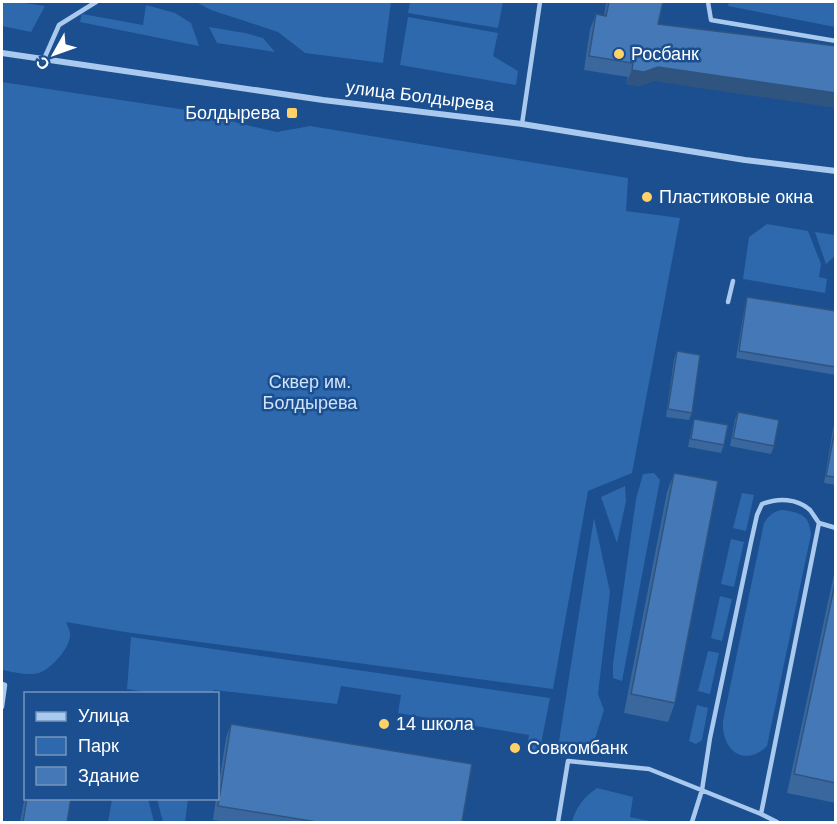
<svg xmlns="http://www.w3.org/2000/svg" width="837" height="824" font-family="Arial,sans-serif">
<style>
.green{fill:#2e69ad}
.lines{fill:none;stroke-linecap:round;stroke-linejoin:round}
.service{stroke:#a9c9ee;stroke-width:4.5}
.minor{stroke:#a9c9ee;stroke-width:6}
.wall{fill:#3a679d}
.shaded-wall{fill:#305480}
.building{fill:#4478b7;stroke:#305480;stroke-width:1.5}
.poi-dot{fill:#ffd166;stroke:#1b4f8f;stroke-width:2}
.labels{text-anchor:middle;stroke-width:5;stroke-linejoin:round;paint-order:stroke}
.poi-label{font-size:18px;fill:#fff;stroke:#1b4f8f;text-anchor:start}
.street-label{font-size:18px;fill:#fff;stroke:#1b4f8f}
.park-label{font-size:18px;fill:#cfe3fa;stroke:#1b4f8f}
</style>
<rect width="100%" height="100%" fill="#1b4f8f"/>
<path class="green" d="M2,2H18L45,6L31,32L2,26Z
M196,2H391L383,63L305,53L278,32L211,10Z
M410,2H503L498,28L408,13Z
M729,2H835V27L728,6Z
M146,5L175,13L191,23L199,46L80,22L82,14L143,25Z
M408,17L498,33L493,56L518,71L516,85L400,65Z
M209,27L245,33L263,38L275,52L217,43Z
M2,82L213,114L238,123L277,132L310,126L628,178L626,211L680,218L632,473L588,491L553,689L125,632L66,622C67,625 70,630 70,634C71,647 51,669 39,673C28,676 13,672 2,670Z
M767,224L808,231L821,264L819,277L827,279L825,293L743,279L749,237Z
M815,232L835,235V256L826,264Z
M654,473L660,480L622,681L613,678V664L636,499L643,474Z
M625,486L626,501L617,543L601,497Z
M742,493L754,495L746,531L733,528Z
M783,510C801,513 809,515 811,534L767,746C744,768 721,750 723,721L764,523C769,515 774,511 783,510Z
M594,518L610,592L598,694L604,710L593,745L557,754Z
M731,539L744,542L734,587L721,584Z
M720,596L732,599L722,641L711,638Z
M131,637L550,698L539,754L526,752L529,735L398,713L401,695L341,686L337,704L214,690L211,693H151L127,689Z
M708,651L719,653L710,694L698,691Z
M697,705L708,708L702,740L696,744L689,741Z
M597,788L633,797L630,817L655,822H572C576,807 584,797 597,788Z
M112,799H148L154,822H108Z
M157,799H188L185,822H163Z"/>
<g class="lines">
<path class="service" d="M708,2L711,20L836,41
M44,59L59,25L96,2
M522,124L540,2
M728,302L733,281
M2,684L5,685L2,707
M761,814L819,523L836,528
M558,822L568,761L649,769L761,814L777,822
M692,822L702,790L710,738L751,542L757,515L762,504C778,498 797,498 810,510C813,514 816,519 819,523"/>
<path class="minor" d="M2,53L323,100L522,124L745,160L836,171"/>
</g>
<path class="wall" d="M606,2H663L658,24L653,81L639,86L626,84L628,77L584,70L590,29L596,14L604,16Z
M747,297L836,311V375L736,358L745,305Z
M677,351L692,413L689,420L666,417L674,359Z
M738,412L774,446L771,454L730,446L735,419Z
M694,419L724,445L721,453L688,447L692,427Z
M836,423V485L824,483L833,429Z
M674,473L675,703L668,722L624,713L667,492Z
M836,565V803L787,793Z
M231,724L462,822H227L213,820L216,798H218V790L226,738Z
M26,791V798H71L67,822H20Z"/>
<path class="shaded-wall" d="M658,67L836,93V108L653,81L639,86L626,84L632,70Z"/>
<path class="building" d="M609,2H663L658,24L836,46V93L658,67L644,72L632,70L633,63L589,56L596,14L606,16Z
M747,297L836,311V367L739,351Z
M677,351L700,355L692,413L668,409Z
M738,412L779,420L774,446L733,438Z
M694,419L728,425L724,445L691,439Z
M836,424V477L826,476Z
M674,473L718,481L675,703L631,694Z
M836,579V783L794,774Z
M231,724L472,764L462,822H317L218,806Z
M27,798H71L67,822H23Z"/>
<g class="poi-dot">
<circle cx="619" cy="54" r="6"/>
<rect x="286" y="107" width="12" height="12" rx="3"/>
<circle cx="647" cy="197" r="6"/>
<circle cx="384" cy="724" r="6"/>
<circle cx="515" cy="748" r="6"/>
</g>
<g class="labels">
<g class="poi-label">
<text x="631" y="60">Росбанк</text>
<text x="280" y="119" text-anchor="end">Болдырева</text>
<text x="659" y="203">Пластиковые окна</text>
<text x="396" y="730">14 школа</text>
<text x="527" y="754">Совкомбанк</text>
</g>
<g class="street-label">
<text transform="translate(420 96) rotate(7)" y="6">улица Болдырева</text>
</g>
<g class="park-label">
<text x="310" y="388">Сквер им.<tspan x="310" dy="21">Болдырева</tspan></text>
</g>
</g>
<rect width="837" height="824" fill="none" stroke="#ffffff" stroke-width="6"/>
<rect x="24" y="692" width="195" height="108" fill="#1b4f8f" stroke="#7695bc" stroke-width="1.5"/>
<rect x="36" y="712" width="30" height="9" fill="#a9c9ee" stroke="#7695bc" stroke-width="1.5"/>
<text x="78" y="722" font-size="18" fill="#ffffff">Улица</text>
<rect x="36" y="737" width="30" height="18" fill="#2e69ad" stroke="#7695bc" stroke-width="1.5"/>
<text x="78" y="752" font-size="18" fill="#ffffff">Парк</text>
<rect x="36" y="767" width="30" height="18" fill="#4478b7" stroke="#7695bc" stroke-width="1.5"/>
<text x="78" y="782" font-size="18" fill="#ffffff">Здание</text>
<g transform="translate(54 54) rotate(230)" stroke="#1b4f8f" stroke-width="4.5" paint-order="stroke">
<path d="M0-4.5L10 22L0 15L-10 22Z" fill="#ffffff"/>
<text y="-9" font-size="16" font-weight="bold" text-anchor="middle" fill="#ffffff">С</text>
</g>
</svg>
